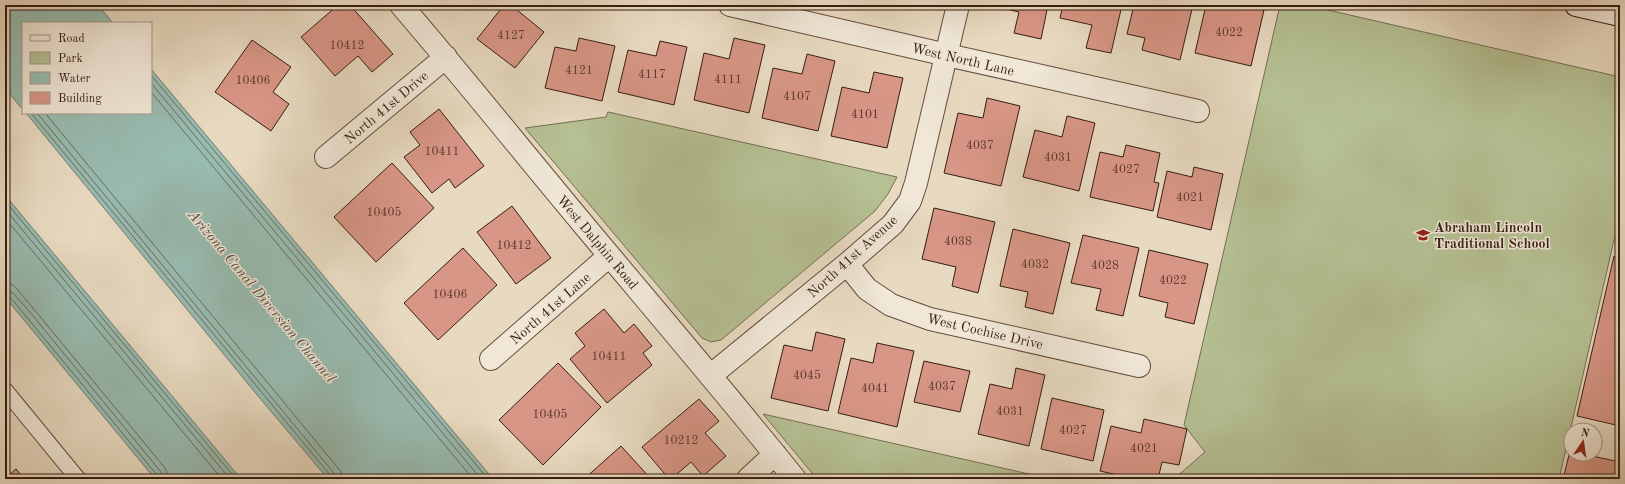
<svg xmlns="http://www.w3.org/2000/svg" width="1625" height="484" font-family="'Old Standard TT',serif">
<style>
.green{fill:#b5c093;stroke:#766e52}
.water{fill:#98bbb0;stroke:#717c70}
.lines{fill:none;stroke-linecap:round;stroke-linejoin:round}
.shore{stroke:#686c60;stroke-width:1}
.building{fill:#d89686;stroke:#371d11}
.service-casing{stroke:#634c3d;stroke-width:17}
.minor-casing{stroke:#634c3d;stroke-width:24}
.secondary-casing{stroke:#371d11;stroke-width:24}
.service{stroke:#f0e7d7;stroke-width:15}
.minor{stroke:#f0e7d7;stroke-width:22}
.secondary{stroke:#f0e7d7;stroke-width:22}
.labels{text-anchor:middle;stroke-width:3;stroke-linejoin:round;paint-order:stroke}
.number-label{font-size:12px;fill:#5f3b2e}
.street-label{font-size:14px;fill:#371d11;stroke:#f0e7d7}
.poi-label{font-size:14px;font-weight:bold;fill:#371d11;stroke:#f0e7d7;text-anchor:start}
.water-label{font-size:15px;font-style:italic;fill:#544c41;stroke:#f0e7d7}
</style>
<rect width="100%" height="100%" fill="#e8dac1"/>
<filter id="stains"><feTurbulence type="fractalNoise" baseFrequency=".005" numOctaves="4"/><feColorMatrix values="0 0 0 0 .2 0 0 0 0 .09 0 0 0 0 .02 0 0 0 .5 -.17"/></filter>
<radialGradient id="worn" r=".72"><stop offset=".6" stop-color="#630" stop-opacity="0"/><stop offset="1" stop-color="#630" stop-opacity=".3"/></radialGradient>
<path class="green" d="M1280,5H1306L1620,77V214L1559,479H1174L1205,452L1184,425Z
M608,112L897,177L888,194L875,211L721,340L711,342L702,338L525,128L606,117Z
M763,414L1051,479H817Z"/>
<path class="water" d="M5,5H98L113,23H23V110L5,88Z
M151,69L493,479H328L258,396L26,113H151Z
M5,195L241,479H155L5,297Z"/>
<g class="lines">
<path class="shore" d="M151,75L488,479
M151,83L481,479
M151,92L473,479
M31,113L330,475L331,479
M37,113L333,472L336,479
M45,113L338,468L341,472L342,479
M5,201L236,479
M5,209L230,479
M5,218L222,479
M5,284L13,285L18,290L165,468L169,479
M5,290L13,293L29,311L161,472L163,479
M5,295L10,297L25,315L157,475L158,479"/>
</g>
<path class="building" d="M338,5H350L393,54L372,72L358,56L335,76L301,37Z
M504,5H511L544,32L515,68L477,39Z
M902,5H922L921,9Z
M989,5H1048L1041,39L1014,33L1019,12Z
M1063,5H1122L1111,53L1086,48L1092,25L1060,18Z
M1134,5H1193L1180,60L1142,50L1145,38L1127,34Z
M1206,5H1240L1264,10L1251,66L1195,53Z
M579,38L615,46L602,101L545,88L555,47L576,51Z
M734,38L765,45L749,113L694,100L704,53L729,59Z
M252,40L291,67L273,92L289,104L271,131L215,92Z
M660,41L687,47L674,105L618,92L628,50L656,56Z
M807,54L835,61L818,131L762,118L773,68L802,74Z
M874,72L903,78L887,148L831,136L842,87L869,93Z
M987,98L1020,106L1001,186L944,173L958,113L983,118Z
M439,109L484,166L455,188L449,179L432,193L404,157L420,145L410,132Z
M1067,116L1095,123L1079,191L1023,177L1035,130L1062,137Z
M1126,145L1160,153L1154,182L1159,183L1153,211L1090,197L1100,152L1123,157Z
M392,163L434,208L376,262L334,217Z
M1194,167L1223,174L1211,230L1157,217L1167,171L1192,177Z
M512,206L551,258L516,284L477,232Z
M934,208L995,222L978,293L952,286L956,267L922,259Z
M1013,229L1070,243L1053,314L1025,307L1028,292L1000,286Z
M1083,235L1139,248L1123,316L1096,310L1101,289L1071,283Z
M463,248L497,285L438,340L404,303Z
M1149,250L1208,264L1194,324L1165,317L1168,303L1139,296Z
M1614,256L1620,258V426L1577,416Z
M604,309L624,333L634,324L652,346L643,353L652,365L607,403L570,359L585,346L575,333Z
M816,332L845,339L828,411L771,398L784,345L812,351Z
M877,343L914,351L897,427L838,413L851,358L873,363Z
M924,361L970,371L960,412L914,402Z
M558,363L601,407L543,465L499,420Z
M1016,368L1045,375L1029,446L978,434L990,384L1012,389Z
M1052,398L1104,410L1093,461L1041,449Z
M699,399L719,421L705,433L726,456L703,476L691,462L671,479H669L642,447Z
M1144,419L1187,429L1179,465L1162,462L1158,479H1136L1100,471L1111,426L1141,433Z
M621,446L651,479H584Z
M1570,451H1571V454H1583L1620,462V479H1563Z
M16,469L24,479H5Z"/>
<g class="lines">
<defs>
<path id="service" d="M5,390L78,479"/>
<path id="minor" d="M401,5C463,77 522,151 583,224C654,309 726,393 795,479
M730,5L947,55L1198,111
M326,157L446,57
M847,264L867,289L891,305L930,319L1139,366
M491,359L609,256
M710,376L847,264L893,224L910,201L916,183L958,5
M748,479L775,454"/>
<path id="secondary" d="M1576,5L1620,15"/>
</defs>
<use href="#service" class="service-casing"/>
<use href="#minor" class="minor-casing"/>
<use href="#secondary" class="secondary-casing"/>
<use href="#service" class="service"/>
<use href="#minor" class="minor"/>
<use href="#secondary" class="secondary"/>
</g>
<defs>
<symbol id="school-bare" viewBox="-9 -9 18 18"><path d="M0-5L7-2L0 1L-7-2ZM-4 1L0 2.5L4 1V4Q0 6-4 4Z" fill="#8f2418" stroke="#f0e7d7" stroke-width="2.5" paint-order="stroke"/></symbol>
</defs>
<g fill-rule="evenodd">
<use href="#school-bare" x="1413" y="225" width="20" height="20"/>
</g>
<g class="labels">
<g class="number-label">
<text x="1229" y="36">4022</text>
<text x="511" y="39">4127</text>
<text x="347" y="49">10412</text>
<text x="579" y="74">4121</text>
<text x="652" y="78">4117</text>
<text x="728" y="83">4111</text>
<text x="253" y="84">10406</text>
<text x="797" y="100">4107</text>
<text x="865" y="118">4101</text>
<text x="980" y="149">4037</text>
<text x="442" y="155">10411</text>
<text x="1058" y="161">4031</text>
<text x="1126" y="173">4027</text>
<text x="1190" y="201">4021</text>
<text x="384" y="216">10405</text>
<text x="958" y="245">4038</text>
<text x="514" y="249">10412</text>
<text x="1035" y="268">4032</text>
<text x="1105" y="269">4028</text>
<text x="1173" y="284">4022</text>
<text x="450" y="298">10406</text>
<text x="609" y="360">10411</text>
<text x="807" y="379">4045</text>
<text x="942" y="390">4037</text>
<text x="875" y="392">4041</text>
<text x="1010" y="415">4031</text>
<text x="550" y="418">10405</text>
<text x="1073" y="434">4027</text>
<text x="681" y="444">10212</text>
<text x="1144" y="452">4021</text>
</g>
<g class="street-label">
<text transform="translate(963 59) rotate(13)" y="5">West North Lane</text>
<text transform="translate(386 107) rotate(-40)" y="5">North 41st Drive</text>
<text transform="translate(598 242) rotate(50)" y="5">West Dalphin Road</text>
<text transform="translate(852 256) rotate(-42)" y="5">North 41st Avenue</text>
<text transform="translate(550 308) rotate(-41)" y="5">North 41st Lane</text>
<text transform="translate(985 331) rotate(13)" y="5">West Cochise Drive</text>
</g>
<g class="poi-label">
<text x="1434" y="232">Abraham Lincoln<tspan x="1434" dy="16">Traditional School</tspan></text>
</g>
<g class="water-label">
<text transform="translate(262 296) rotate(50)" y="5">Arizona Canal Diversion Channel</text>
</g>
</g>
<rect width="1625" height="484" fill="none" stroke="#e8dac1" stroke-width="20"/>
<rect x="6" y="6" width="1613" height="472" fill="none" stroke="#371d11" stroke-width="2"/>
<rect x="10" y="10" width="1605" height="464" fill="none" stroke="#371d11"/>
<rect x="22" y="22" width="130" height="92" fill="#f0e7d7" stroke="#a69688"/>
<rect x="30" y="35" width="20" height="6" fill="#f0e7d7" stroke="#a69688"/>
<text x="58" y="42" font-size="12" fill="#371d11">Road</text>
<rect x="30" y="52" width="20" height="12" fill="#b5c093" stroke="#a69688"/>
<text x="58" y="62" font-size="12" fill="#371d11">Park</text>
<rect x="30" y="72" width="20" height="12" fill="#98bbb0" stroke="#a69688"/>
<text x="58" y="82" font-size="12" fill="#371d11">Water</text>
<rect x="30" y="92" width="20" height="12" fill="#d89686" stroke="#a69688"/>
<text x="58" y="102" font-size="12" fill="#371d11">Building</text>
<g transform="translate(1583 442) rotate(13)"><circle r="19" fill="#f0e7d7" stroke="#a69688"/>
<path d="M0-3L7 15L0 10L-7 15Z" fill="#8f2418"/>
<text y="-6" font-size="11" font-weight="bold" text-anchor="middle" fill="#371d11">N</text>
</g>
<rect width="100%" height="100%" filter="url(#stains)"/>
<rect width="100%" height="100%" fill="url(#worn)"/>
</svg>
